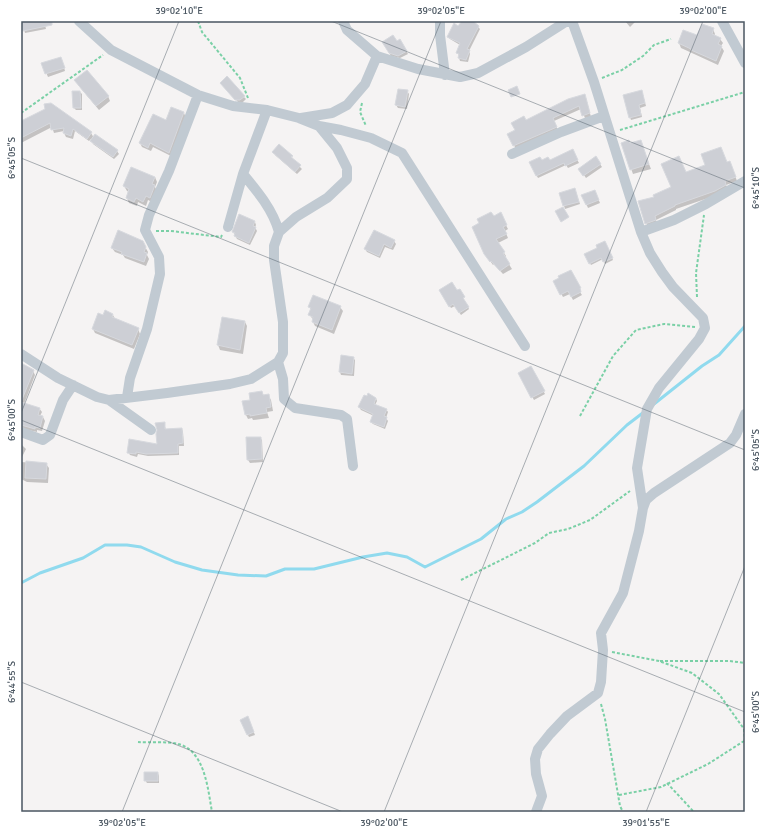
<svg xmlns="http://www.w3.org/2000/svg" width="766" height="833" font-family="Signika,sans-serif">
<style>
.shadow{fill:#0003}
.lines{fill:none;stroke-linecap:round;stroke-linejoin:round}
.stream{stroke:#90daee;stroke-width:3}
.building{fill:#cdcfd5;stroke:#d7d9de}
.path{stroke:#7ad0a6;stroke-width:2;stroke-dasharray:3 2;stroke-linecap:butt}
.street{stroke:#c1cad2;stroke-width:10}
.ticks{fill:none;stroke:#4a5661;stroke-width:1;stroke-opacity:0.45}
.neatline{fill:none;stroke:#4a5661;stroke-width:1.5}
.ticks-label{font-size:10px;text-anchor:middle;fill:#4a5661}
</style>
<rect width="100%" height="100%" fill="#f5f3f3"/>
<path class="shadow" d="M22,21H44L46,29L25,33Z
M463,21H472L480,29L469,51L470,54L468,62L460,61L459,58V56L458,53L460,45L450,39L448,37Z
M625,21H636L630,27Z
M713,29L715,34L714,36L720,39L723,43L721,46L724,51L718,65L681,48L679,43L683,31L698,37Z
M400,41L408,54L400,58L391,56L383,42L397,43Z
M62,60L65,71L48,77L42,63Z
M78,85L108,96L110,101L99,110Z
M223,86L244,97L246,99L242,103L238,102Z
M407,91L409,94L407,109L398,108L396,105Z
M642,91L646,106L640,108L642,117L631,120L630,117Z
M80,92L82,94V110H76L74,108Z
M586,98L591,117L585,118L581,109L554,121L558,130L516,149L508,134L517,130L526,121Z
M172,108L184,113L186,118L171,156L153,147L151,151L142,147L140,143L166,121Z
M46,110L91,133L94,138L117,151L119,154L114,159L93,144L91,139L89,141L75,131L73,139L66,137L64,133V131L54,133L52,127L21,143V122Z
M640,141L651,169L633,174L622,144H630Z
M572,150L579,163L568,168L566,165L538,178L530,163L549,161Z
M275,155L292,157L293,160L302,169L297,174Z
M600,164L602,167L586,178L581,171Z
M731,165L737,181L726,185L728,188L717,195L676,209V210L656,220L657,223L648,227L646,223L656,198L673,188L686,173Z
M155,177L157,182L155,187L157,191L152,202L148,200L146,206L138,202L137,206L129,203L127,198L129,192L127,191L124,186Z
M576,192L580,204L565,209L560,193Z
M596,194L600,203L588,208L583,196Z
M500,214L508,229L505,231L508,238L498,243L506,256L505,258L512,269L503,274L494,264L493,265L488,258L493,217Z
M255,222L256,225L255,227L257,231L250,245L237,239L233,232Z
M142,241L148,252L147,255L149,259L146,266L125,258L123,255L115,252L112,248Z
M394,241L396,244L393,250L385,247L380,258L367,252L365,249Z
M606,244L613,260L605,264L603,259L591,265L585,254Z
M571,271L581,291L580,292L582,295L573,300L570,294L563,297L554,281Z
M440,290L457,292L459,290L469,309L461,315L455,306L451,308Z
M309,307H340L343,311L334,334L315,326L313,322V320L310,315L311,310Z
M113,315L115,319L138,329L140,334L134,349L95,333L93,329L104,317Z
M245,322L247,326L243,354L220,350L218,345Z
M353,358L355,360L354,376L341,375L340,372Z
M21,364L33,371L35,375L24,404L39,408L42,412L40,416L43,417L45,421L42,431L37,430V432L24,429L21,425Z
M531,368L545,394L534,400L519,374Z
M262,392L264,396L268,395L271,400L273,411L267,412L269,418L253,420L252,418L248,419L246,415L251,401Z
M367,397L376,398L377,401L375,405L386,409L388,412L386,418L388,421L385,429L373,424L371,422L374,416L361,410L359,407Z
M164,423L166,430L182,429L183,432L184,446H179V455L148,456L138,454L137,457L130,455L128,452L158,445Z
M260,438L262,440L263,462L250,463L248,460Z
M21,444L26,449L21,459Z
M21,462L46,464L49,468L48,483L27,482L21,479Z
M249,720L255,735L249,737L248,735Z
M158,773L159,776V783H147L145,780Z"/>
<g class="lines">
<path class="stream" d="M654,404L702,366L719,355L745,326
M21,583L40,573L83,558L105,545H127L141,547L175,562L202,570L238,575L266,576L285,569H314L363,557L387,553L407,557L425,567L481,539L506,519L522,512L537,502L584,466L627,425L644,412"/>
</g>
<path class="building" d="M21,21H52V25L23,31Z
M462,21H473L479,26L467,49L470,50L466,60L458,58L459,54L456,53L460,43L447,37L454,23L458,26Z
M702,24L714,28L712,34L721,38L718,44L722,46L716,61L691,50V49L678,43L683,30L697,35Z
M393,35L397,41L400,39L407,51L398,56L389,53L382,42Z
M61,57L65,68L45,74L41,63Z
M87,70L109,96L96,106L74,80Z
M227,76L245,96L240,100H235L220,83Z
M517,86L520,94L511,97L508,90Z
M398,89L408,90L405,107L395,105Z
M642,90L645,103L639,105L641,115L629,118L623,95Z
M72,91H80L81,108H73Z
M585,94L590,113L582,116L579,106L553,118L557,127L513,146L507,134L515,130L511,123L524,116L526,120L568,99Z
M51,103L92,132L87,139L73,129L71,136L63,133L64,128L51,130L50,123L21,138V121L45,109L44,104Z
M171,107L184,112L169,153L150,143L148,148L139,143L153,114L166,120Z
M95,134L118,150L113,157L90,141Z
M629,140L630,143L641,140L649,164L630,170L621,143Z
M279,144L293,156L291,157L301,165L295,172L272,152Z
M721,147L727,162L730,161L736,177L725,181L726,185L715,191L675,205V206L655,216L656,220L645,224L638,201L654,197L653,195L671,187L661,164L679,156L686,172L705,165L701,154Z
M573,149L578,160L565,166L564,163L536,176L529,162L540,157L542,160L548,157L550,160Z
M596,156L601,164L583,176L578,169Z
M131,167L155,177L152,184L155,185L150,198L146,196L143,202L136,198L134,202L126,198L129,189L123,186Z
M575,188L579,202L563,206L559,193Z
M595,190L599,200L586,205L581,195Z
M563,207L569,217L561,222L555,211Z
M491,212L494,216L501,212L507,225L503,227L507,234L496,239L505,252L503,253L510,264L500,271L491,261L490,262L484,254L472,227L479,223L477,219Z
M239,214L255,221L253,226L256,227L249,243L234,236L235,233L232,232Z
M118,230L143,241L146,247L144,252L147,253L144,262L121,254L122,252L111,248Z
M374,230L395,240L391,248L384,244L379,256L364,249Z
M605,241L613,258L603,262L601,258L589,264L584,254L597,248L596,245Z
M571,270L581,288H580L581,292L571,297L568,291L560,295L553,281L559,278L558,276Z
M452,282L457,290L460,289L465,297L463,298L469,307L459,313L453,304L449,307L439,290Z
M313,295L341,306L332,330L312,322L313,317L308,315L311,308L308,307Z
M105,310L113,314L112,317L139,328L132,345L92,329L98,313L103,315Z
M222,317L245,321L240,350L217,345Z
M341,355L354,357L352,374L339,372Z
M21,363L34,370L21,402L40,408L38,415L43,416L40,428L35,427V429L21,425Z
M531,366L545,391L531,398L518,373Z
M262,391L263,395L269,394L271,407L266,408L267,413L250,416V414L245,415L242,401L250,400L249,393Z
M368,393L376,398L374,404L387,409L384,416L387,417L384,427L370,422L373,414L358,407L364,395L367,396Z
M165,422V429L182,428L183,443L178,444V453L146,454L136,452V454L127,453L129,439L157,444L156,434L157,430L155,423Z
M246,437H261L262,459L247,460Z
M26,461L47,463L46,479L25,478Z
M248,716L254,732L247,735L240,720Z
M144,772H158V781H144Z"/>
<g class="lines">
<path class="path" d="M198,21L202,32L240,78L248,98
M602,78L622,70L643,56L654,45L671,39
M362,103L360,112L366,126
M21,113L103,55
M620,130L745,92
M156,231H171L221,237L222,235
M697,297L696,273L704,215
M580,416L613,356L636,330L664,324L695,327
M461,580L535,543L549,533L568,529L590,520L630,491
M612,652L659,661L692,673L719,694L744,729L745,742
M660,661H730L745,663
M601,704L605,719L620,806L623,812
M138,742C150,743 168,741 178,744C205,750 208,790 212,812
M667,783L694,812
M619,795L661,787L708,764L744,741"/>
<path class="street" d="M440,21V35L445,75
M572,21L594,82L641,232L650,253L662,272L673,287L703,318L705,328L699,339L659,388L647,409L637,468L643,508
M722,21L745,63
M377,56L418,69L460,77L478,73L526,47L567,21
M267,110L243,174C258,192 273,210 279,232
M301,118L332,113L347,105L365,84L377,56L347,30L343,21
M319,126L341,130L371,138L402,153L525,346
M512,154L561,132L604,116
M228,227L243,174
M641,232L674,220L706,204L745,181
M21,354L58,378L97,397L109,400L167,393L230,384L251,379L278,362L283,353V322L274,260V246L279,232L296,217L327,198L347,179V168L337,148L319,126L299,118L267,110L233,106L198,95L111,50L79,21
M278,362L283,379L284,399L295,408L341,415L347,419L353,466
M127,397L130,378L147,329L160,274L159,257L145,230L149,215L169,171L198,95
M109,400L151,430
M21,432L43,440L50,435L63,400L73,385
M536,812L542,796L536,774L535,759L538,749L550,734L567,716L598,693L601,682L603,650L601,633L623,593L639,531L643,508L646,500L654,493L730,443L736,435L745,414"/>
</g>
<path class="ticks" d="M331,21L745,188M21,158L745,450M21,413L179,21M21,420L745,712M21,682L343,812M122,812L441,21M384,812L703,21M646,812L745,566"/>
<rect width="766" height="833" fill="none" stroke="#ffffff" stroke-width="44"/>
<rect x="22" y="22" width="722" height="789" class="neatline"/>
<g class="ticks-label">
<text x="179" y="14">39°02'10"E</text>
<text x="441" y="14">39°02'05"E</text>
<text x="703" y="14">39°02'00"E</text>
<text transform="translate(11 158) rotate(-90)" y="4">6°45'05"S</text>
<text transform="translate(755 188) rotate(-90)" y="4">6°45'10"S</text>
<text transform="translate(11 420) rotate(-90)" y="4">6°45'00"S</text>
<text transform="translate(755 450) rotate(-90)" y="4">6°45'05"S</text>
<text transform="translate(11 682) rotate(-90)" y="4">6°44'55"S</text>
<text transform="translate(755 712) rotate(-90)" y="4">6°45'00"S</text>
<text x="122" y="826">39°02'05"E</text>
<text x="384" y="826">39°02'00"E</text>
<text x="646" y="826">39°01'55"E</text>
</g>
</svg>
